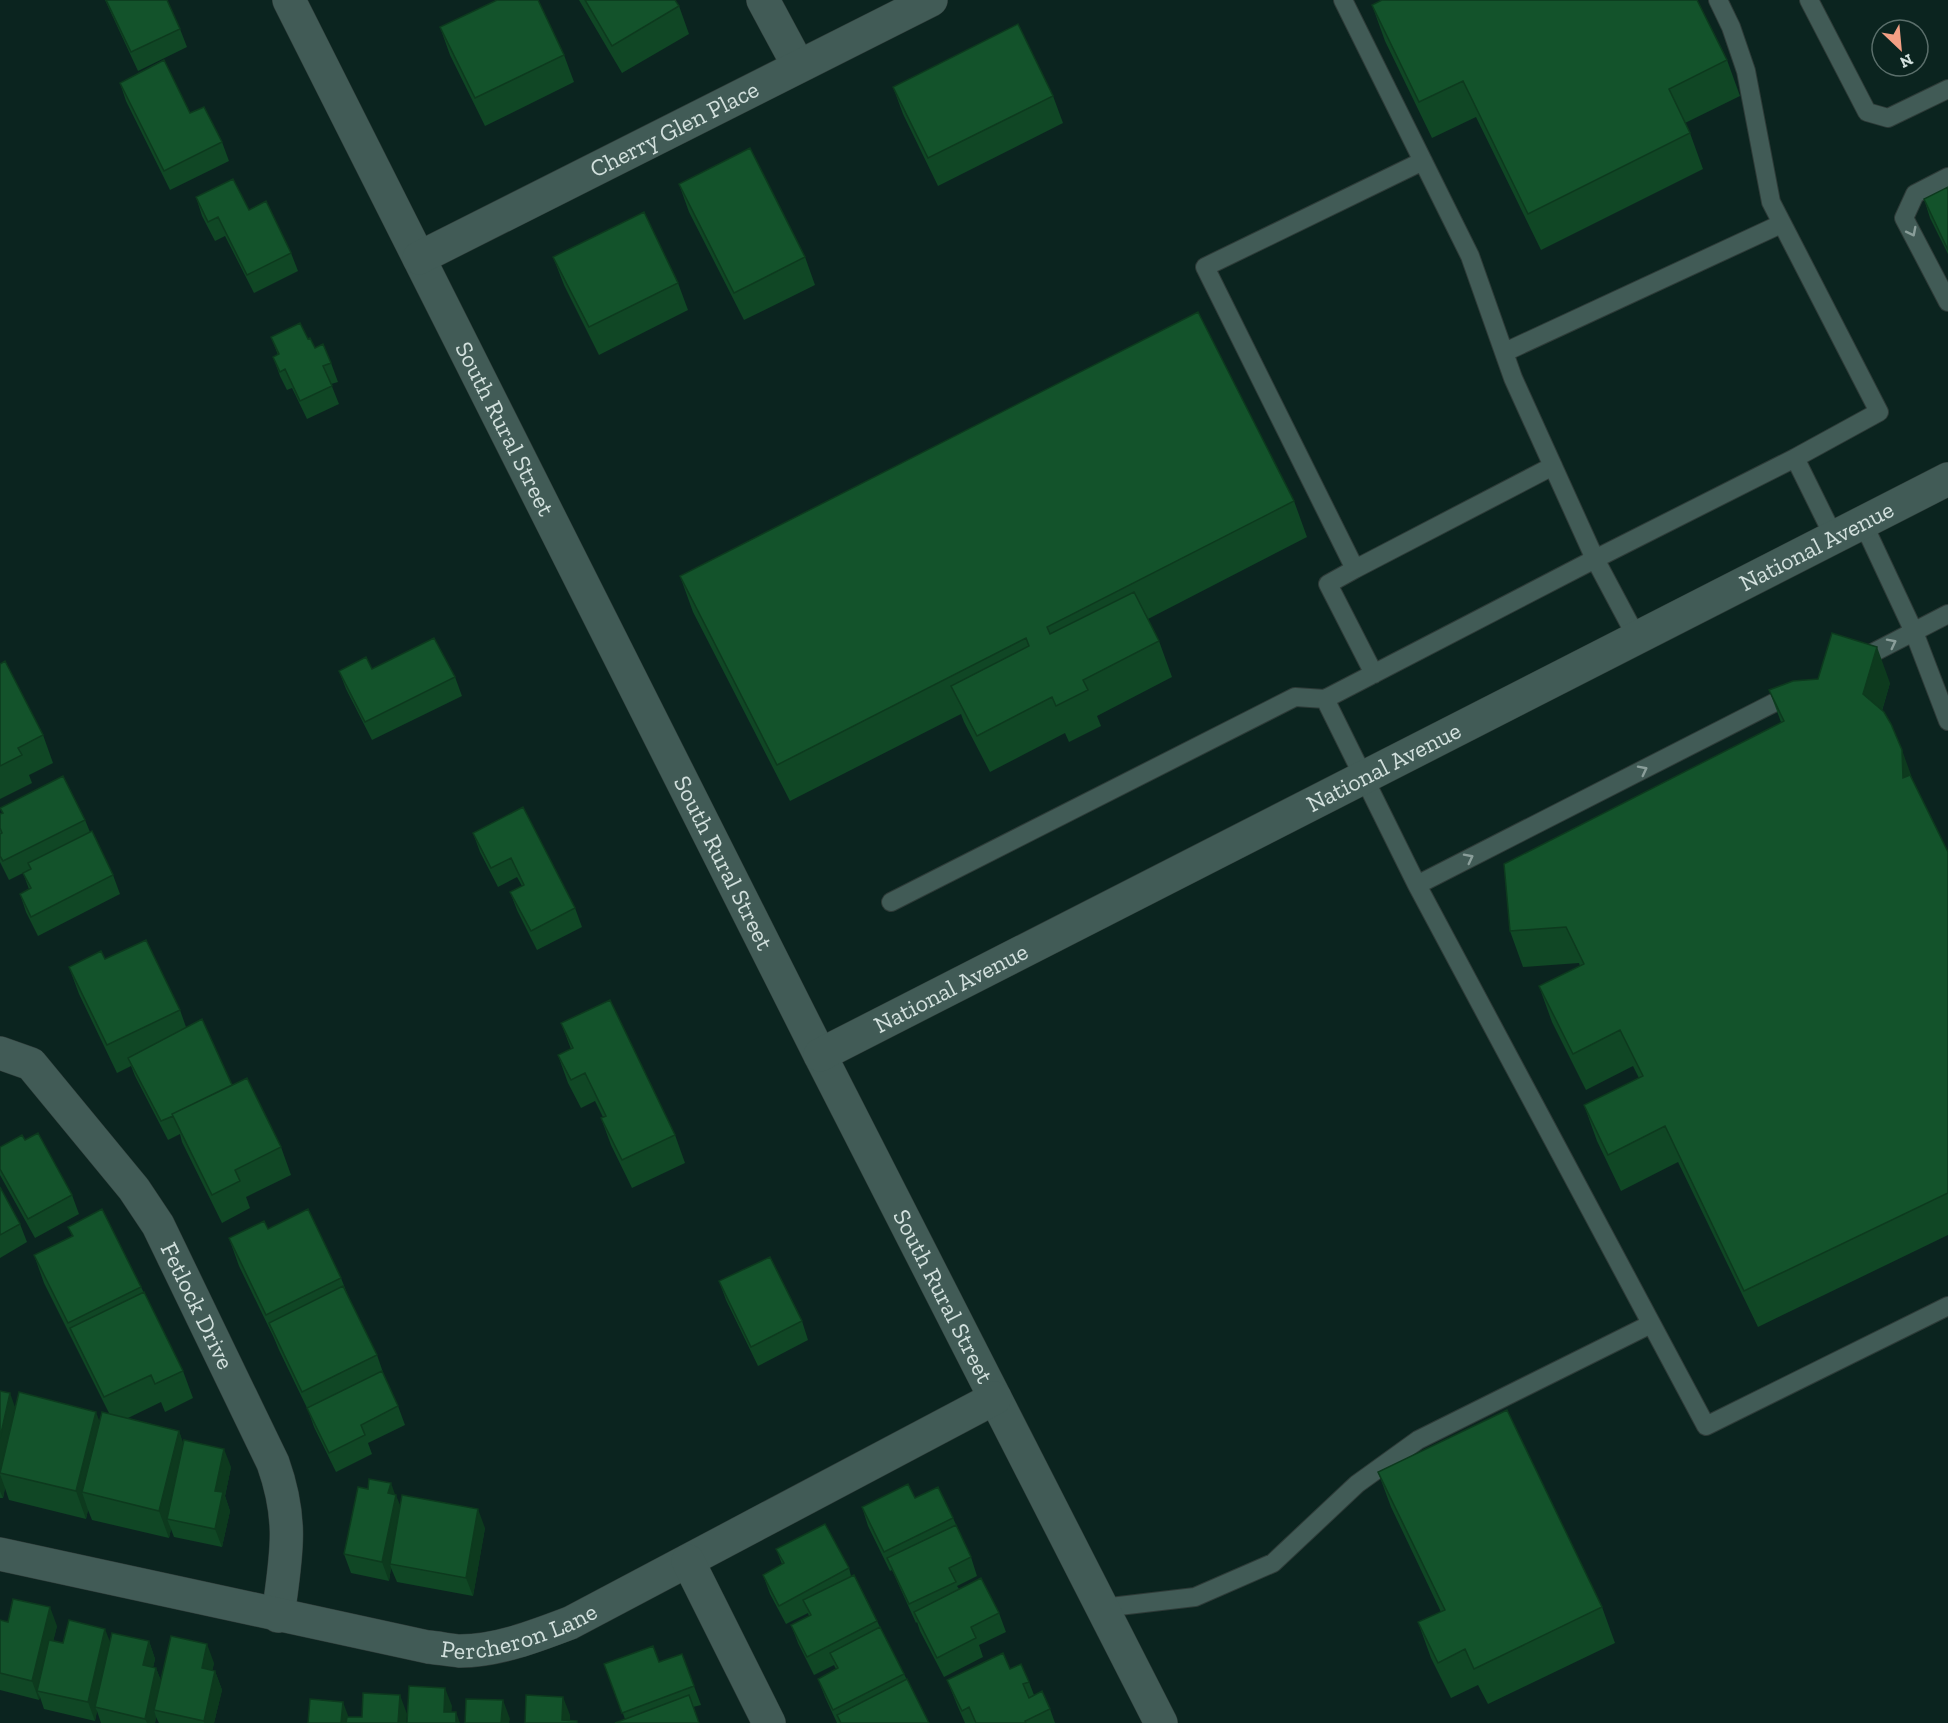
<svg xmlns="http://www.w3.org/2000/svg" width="1948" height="1723" font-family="'Zilla Slab',serif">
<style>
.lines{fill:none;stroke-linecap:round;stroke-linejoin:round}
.service-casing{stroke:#2e3b38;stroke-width:20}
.minor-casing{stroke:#2e3b38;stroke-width:34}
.service{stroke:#415b56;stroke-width:18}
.minor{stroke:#415b56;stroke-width:33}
.wall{fill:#104725}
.shaded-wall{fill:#0d3a1e}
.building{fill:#13532b;stroke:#0d3a1e;stroke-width:1.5}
.oneway{stroke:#8a9e9a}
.labels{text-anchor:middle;stroke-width:6;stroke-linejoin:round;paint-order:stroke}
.street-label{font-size:24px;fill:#d2e0dd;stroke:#0b241f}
</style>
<rect width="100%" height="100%" fill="#0b241f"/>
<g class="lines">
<defs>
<path id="service" d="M1343,0L1470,256L1513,378L1595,559L1795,458L1879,412L1771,202L1746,71L1731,27L1718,0
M1809,0L1867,112L1888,118L1948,89
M1948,177L1915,194L1904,218L1948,302
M1505,352L1781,224
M1795,458L1834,537
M1863,523L1914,632L1948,721
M1355,569L1553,466
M1637,638L1595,559L1325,699L1417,885L1706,1426L1948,1306
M1857,661L1948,614
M1374,674L1328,584L1355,569L1205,267L1423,161
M1417,885L1795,692
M891,902L1295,697L1325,699
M1102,1608L1195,1597L1273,1563L1357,1484L1418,1440L1651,1324"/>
<g id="minor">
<path id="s1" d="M289,0L820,1055L1161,1723"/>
<path d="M763,0L798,65"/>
<path id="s2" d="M419,258L931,0"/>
<path id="s3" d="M0,1053L31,1064L134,1189L158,1225L273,1463C294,1522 286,1556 278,1616"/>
<path id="s4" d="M820,1055L1948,479"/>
<path id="s5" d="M0,1554L428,1647C438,1648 450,1650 460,1651C497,1651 536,1636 570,1623L995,1398"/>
<path d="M688,1561L769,1723"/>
</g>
</defs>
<use href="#service" class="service-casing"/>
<use href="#minor" class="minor-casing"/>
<use href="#service" class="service"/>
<use href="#minor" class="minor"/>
</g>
<path class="wall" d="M105,0H167L180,29L187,47L138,71Z
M579,0H675L679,6L689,34L622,73Z
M1372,5L1727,60L1740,96L1685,123L1690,133L1703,169L1541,250L1476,117L1432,138L1385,41Z
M440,27L564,55L574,82L485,126L450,55Z
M120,83L222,142L229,161L170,190L126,101Z
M893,87L1053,96L1063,123L938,186L903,114Z
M679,184L805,257L815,285L744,320L689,212Z
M1948,187V254L1930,218L1924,199Z
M196,197L249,210L291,253L298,271L254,293L225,236L215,241L202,216Z
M553,257L678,283L688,310L599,355L564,285Z
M271,337L308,339L315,348L331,363L338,382L331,384L339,404L307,419L292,388L287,390L280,376L273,357L278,355Z
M1294,501L1307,537L1148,619L1159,641L1172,677L1097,716L1101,726L1069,742L1065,733L990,772L964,722L961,714L790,801L693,612L680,576Z
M0,664L43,735L53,763L29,775L32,783L0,799Z
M372,669L455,677L462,696L372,740L346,689L339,671Z
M1890,683L1882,711L1912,780L1948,852V1235L1758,1327L1678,1162L1621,1191L1597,1141L1584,1105L1639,1078L1633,1066L1586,1090L1552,1022L1539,986L1580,966L1579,963L1523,967L1510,931L1781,722L1769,690Z
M523,807L575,908L582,927L537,950L517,910L510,892L522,886L517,877L498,887L480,852L473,833Z
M0,808L85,820L90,832L113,875L120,894L38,936L26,912L20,894L29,889L23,873L9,880L0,862V814L2,813Z
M105,959L180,1010L186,1027L281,1147L291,1175L246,1197L250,1208L222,1223L182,1142L180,1134L168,1140L135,1076L131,1066L117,1073L79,994L69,967Z
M561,1023L675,1135L685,1163L632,1188L611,1145L601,1118L603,1117L595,1101L581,1108L568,1083L558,1055L571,1049Z
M25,1140L72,1195L79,1214L35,1238L0,1175V1147Z
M0,1187L20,1224L27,1242L0,1258Z
M68,1227L141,1287L183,1371L193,1398L165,1412L161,1402L128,1418L179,1431L183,1444L231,1467L225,1496L230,1511L222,1547L174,1537L171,1529L169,1538L92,1520L88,1510L86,1519L9,1500L5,1488L3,1498H0V1391L15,1407L100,1421L109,1413L44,1283L34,1255L72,1236Z
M268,1229L341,1278L349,1298L377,1355L386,1381L398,1406L405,1425L368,1443L372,1454L336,1472L314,1427L308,1410L279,1350L274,1338L239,1266L229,1238Z
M719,1281L802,1321L808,1340L758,1366L726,1300Z
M1378,1472L1602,1607L1615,1643L1488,1704L1478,1685L1451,1698L1431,1658L1418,1622L1441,1612L1391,1507Z
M395,1494L400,1506L485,1528L473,1596L397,1582L391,1568L389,1581L351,1573L344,1554Z
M915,1498L953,1518L971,1557L977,1576L957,1586L959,1589L999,1613L1006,1632L979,1645L983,1657L944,1677L920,1631L917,1622L916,1623L892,1570L890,1571L868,1526L862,1507Z
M776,1549L849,1568L851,1576L877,1621L880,1627L929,1723H837L825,1697L818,1679L836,1669L834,1665L814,1675L798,1643L791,1625L809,1616L808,1613L786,1624L770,1594L763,1575L782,1564Z
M0,1620L8,1622L57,1626L53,1641L63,1643L149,1641L155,1659L153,1668H156L161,1681L214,1663L212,1671H215L222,1690L214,1723H159L156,1717L155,1723H101L97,1711L95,1721L44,1709L40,1697L39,1700L0,1690Z
M682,1654L701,1705L693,1707L625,1719L604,1664L659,1662Z
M1010,1669L1029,1682L1034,1695L1050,1709L1055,1723H965L958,1707L947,1680Z"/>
<path class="shaded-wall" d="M1877,647L1890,683L1876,730L1863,694Z
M1902,750L1915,786L1903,778Z
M10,1393L20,1421L0,1473V1438Z
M96,1412L106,1439L82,1492L88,1510L86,1519L76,1491Z
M179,1431L189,1459L167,1519L171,1529L169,1538L159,1511Z
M224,1449L231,1467L225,1496L230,1511L222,1547L215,1529V1491Z
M0,1474L5,1488L3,1498L0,1491Z
M391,1483L396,1497V1495L403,1513L390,1564L391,1568L389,1581L382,1562L388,1493Z
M478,1509L485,1528L473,1596L466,1578Z
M50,1607L57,1626L41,1692L37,1691L40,1697L39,1700L32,1681Z
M105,1629L112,1647L95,1707L97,1711L95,1721L88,1702Z
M149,1641L155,1659L149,1684L143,1665Z
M207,1644L214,1663L209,1687L202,1668Z
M156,1668L163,1687L154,1710L156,1717L155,1723H147L145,1719Z
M215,1671L222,1690L214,1723H204V1721Z
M445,1688L452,1706L451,1723L444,1712Z
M400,1695L407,1714L406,1723H398Z
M563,1697L570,1715V1723L562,1720Z
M503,1700L510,1719L509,1723H501Z
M343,1702L350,1721V1723H341Z
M456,1712L460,1723H456Z"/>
<path class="building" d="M106,0H167L180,29L131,52Z
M497,0H538L564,55L475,98L440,27Z
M585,0H675L679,6L612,46Z
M1382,0H1697L1727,60L1669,89L1690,133L1528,214L1463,81L1419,102L1372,5Z
M1018,24L1053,96L928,158L893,87Z
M164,60L190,113L204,107L222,142L164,171L120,83Z
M750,148L805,257L734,293L679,184Z
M233,179L249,210L266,201L291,253L247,275L218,217L208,222L196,197Z
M1948,187V250L1924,199Z
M644,212L678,283L589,327L553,257Z
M1198,312L1294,501L1047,627L1050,634L1134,592L1159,641L1083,680L1088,690L1056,706L1052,697L977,736L951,686L1029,646L1026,638L777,765L680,576Z
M300,323L308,339L310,338L315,348L323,344L331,363L323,366L332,386L300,401L285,369L280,372L273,357L279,354L271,337Z
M1832,633L1877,647L1863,694L1884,712L1891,724L1902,750L1903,778L1910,775L1948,852V1193L1744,1291L1665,1126L1608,1155L1584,1105L1643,1076L1620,1030L1573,1054L1539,986L1584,964L1566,927L1510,931L1504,864L1784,721L1769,690L1793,681L1818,679Z
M434,638L455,677L365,722L339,671L366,657L372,669Z
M5,661L43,735L18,748L22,755L0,766V664Z
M63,776L85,820L3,861L0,856V834L2,833L0,828V814L3,813L0,808Z
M523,807L575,908L531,931L510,892L524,885L511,858L491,868L473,833Z
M92,831L113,875L31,917L20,894L31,888L23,873L31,869L28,863Z
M146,940L180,1010L107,1045L69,967L101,951L105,959Z
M610,1000L675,1135L622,1160L601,1118L606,1116L585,1073L571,1080L558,1055L573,1048L561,1023Z
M202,1019L232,1085L172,1114L173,1116L161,1121L128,1058Z
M247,1078L281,1147L235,1170L240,1181L212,1195L172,1114Z
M38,1133L72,1195L28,1219L0,1169V1147L22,1135L25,1140Z
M0,1187L20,1224L0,1235Z
M102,1209L141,1287L68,1323L34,1255L73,1236L68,1227Z
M308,1209L341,1278L266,1315L229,1238L264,1221L268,1229Z
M770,1257L802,1321L751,1347L719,1281Z
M343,1286L377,1355L302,1392L269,1323Z
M144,1292L183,1371L155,1384L151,1375L104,1397L70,1328Z
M382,1371L398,1406L361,1425L365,1435L329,1453L307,1408Z
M0,1391L10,1393L0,1438Z
M19,1392L96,1412L76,1491L0,1473Z
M1507,1410L1602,1607L1474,1669L1465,1649L1438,1663L1418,1622L1445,1610L1378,1472Z
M102,1412L179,1431L159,1511L82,1492Z
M184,1440L224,1449L215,1491L223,1492L215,1529L167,1519Z
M369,1479L391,1483L388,1493L396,1495L382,1562L344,1554L358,1487L368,1489Z
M908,1484L915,1498L938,1487L953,1518L884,1552L862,1507Z
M402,1495L478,1509L466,1578L390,1564Z
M825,1524L849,1568L779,1606L763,1575L784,1563L776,1549Z
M956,1525L971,1557L949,1568L956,1582L909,1604L887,1558Z
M854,1575L877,1621L807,1657L791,1625L811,1615L803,1600Z
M981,1578L999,1613L971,1627L976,1638L937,1658L914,1612Z
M13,1599L50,1607L32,1681L0,1673V1620L8,1622Z
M69,1620L105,1629L88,1702L37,1691L49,1640L63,1643Z
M880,1627L904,1674L833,1710L818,1679L838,1668L830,1653Z
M112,1633L149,1641L143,1665L156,1668L145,1719L95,1707Z
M171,1636L207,1644L202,1668L215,1671L204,1721L154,1710Z
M653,1646L659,1662L682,1654L694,1686L622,1713L604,1664Z
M1003,1653L1010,1669L1021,1664L1029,1682L1023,1684L1029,1698L1042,1691L1050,1709L1025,1721L1026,1723H976L969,1707L962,1711L947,1680Z
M907,1679L929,1723H841L837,1715Z
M409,1686L445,1688L444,1712H456V1723H407Z
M363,1693L400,1695L398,1723H346L347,1717H362Z
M526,1695L563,1697L562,1720L577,1721V1723H525Z
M689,1695L699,1723H615Z
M310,1699L343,1702L341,1723H308Z
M466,1699L503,1700L501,1723H465Z"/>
<defs><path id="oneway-chevron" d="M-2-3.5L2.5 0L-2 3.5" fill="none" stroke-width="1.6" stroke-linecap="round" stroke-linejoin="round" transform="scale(1.5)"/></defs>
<g class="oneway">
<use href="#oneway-chevron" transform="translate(1912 232) rotate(63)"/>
<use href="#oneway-chevron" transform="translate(1892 643) rotate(-27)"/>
<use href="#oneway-chevron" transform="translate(1643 770) rotate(-27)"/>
<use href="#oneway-chevron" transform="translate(1469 858) rotate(-27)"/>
</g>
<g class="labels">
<g class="street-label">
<text dy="8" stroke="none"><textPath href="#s2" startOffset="286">Cherry Glen Place</textPath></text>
<text dy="8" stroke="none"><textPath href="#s1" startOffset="480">South Rural Street</textPath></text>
<text dy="8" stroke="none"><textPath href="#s4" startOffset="1119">National Avenue</textPath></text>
<text dy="8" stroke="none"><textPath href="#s4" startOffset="633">National Avenue</textPath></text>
<text dy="8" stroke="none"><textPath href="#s1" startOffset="966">South Rural Street</textPath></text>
<text dy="8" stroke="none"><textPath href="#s4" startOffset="147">National Avenue</textPath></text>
<text dy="8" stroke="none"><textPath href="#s1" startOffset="1452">South Rural Street</textPath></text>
<text dy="8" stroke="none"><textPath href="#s3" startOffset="328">Fetlock Drive</textPath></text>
<text dy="8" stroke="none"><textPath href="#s5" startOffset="532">Percheron Lane</textPath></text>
</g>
</g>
<g transform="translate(1900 48) rotate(154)"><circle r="28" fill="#0b241f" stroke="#5b6f6b" stroke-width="1.5"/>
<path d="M0-4.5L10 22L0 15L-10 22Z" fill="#f39f84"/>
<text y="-9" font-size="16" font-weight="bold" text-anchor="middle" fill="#d2e0dd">N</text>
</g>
</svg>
